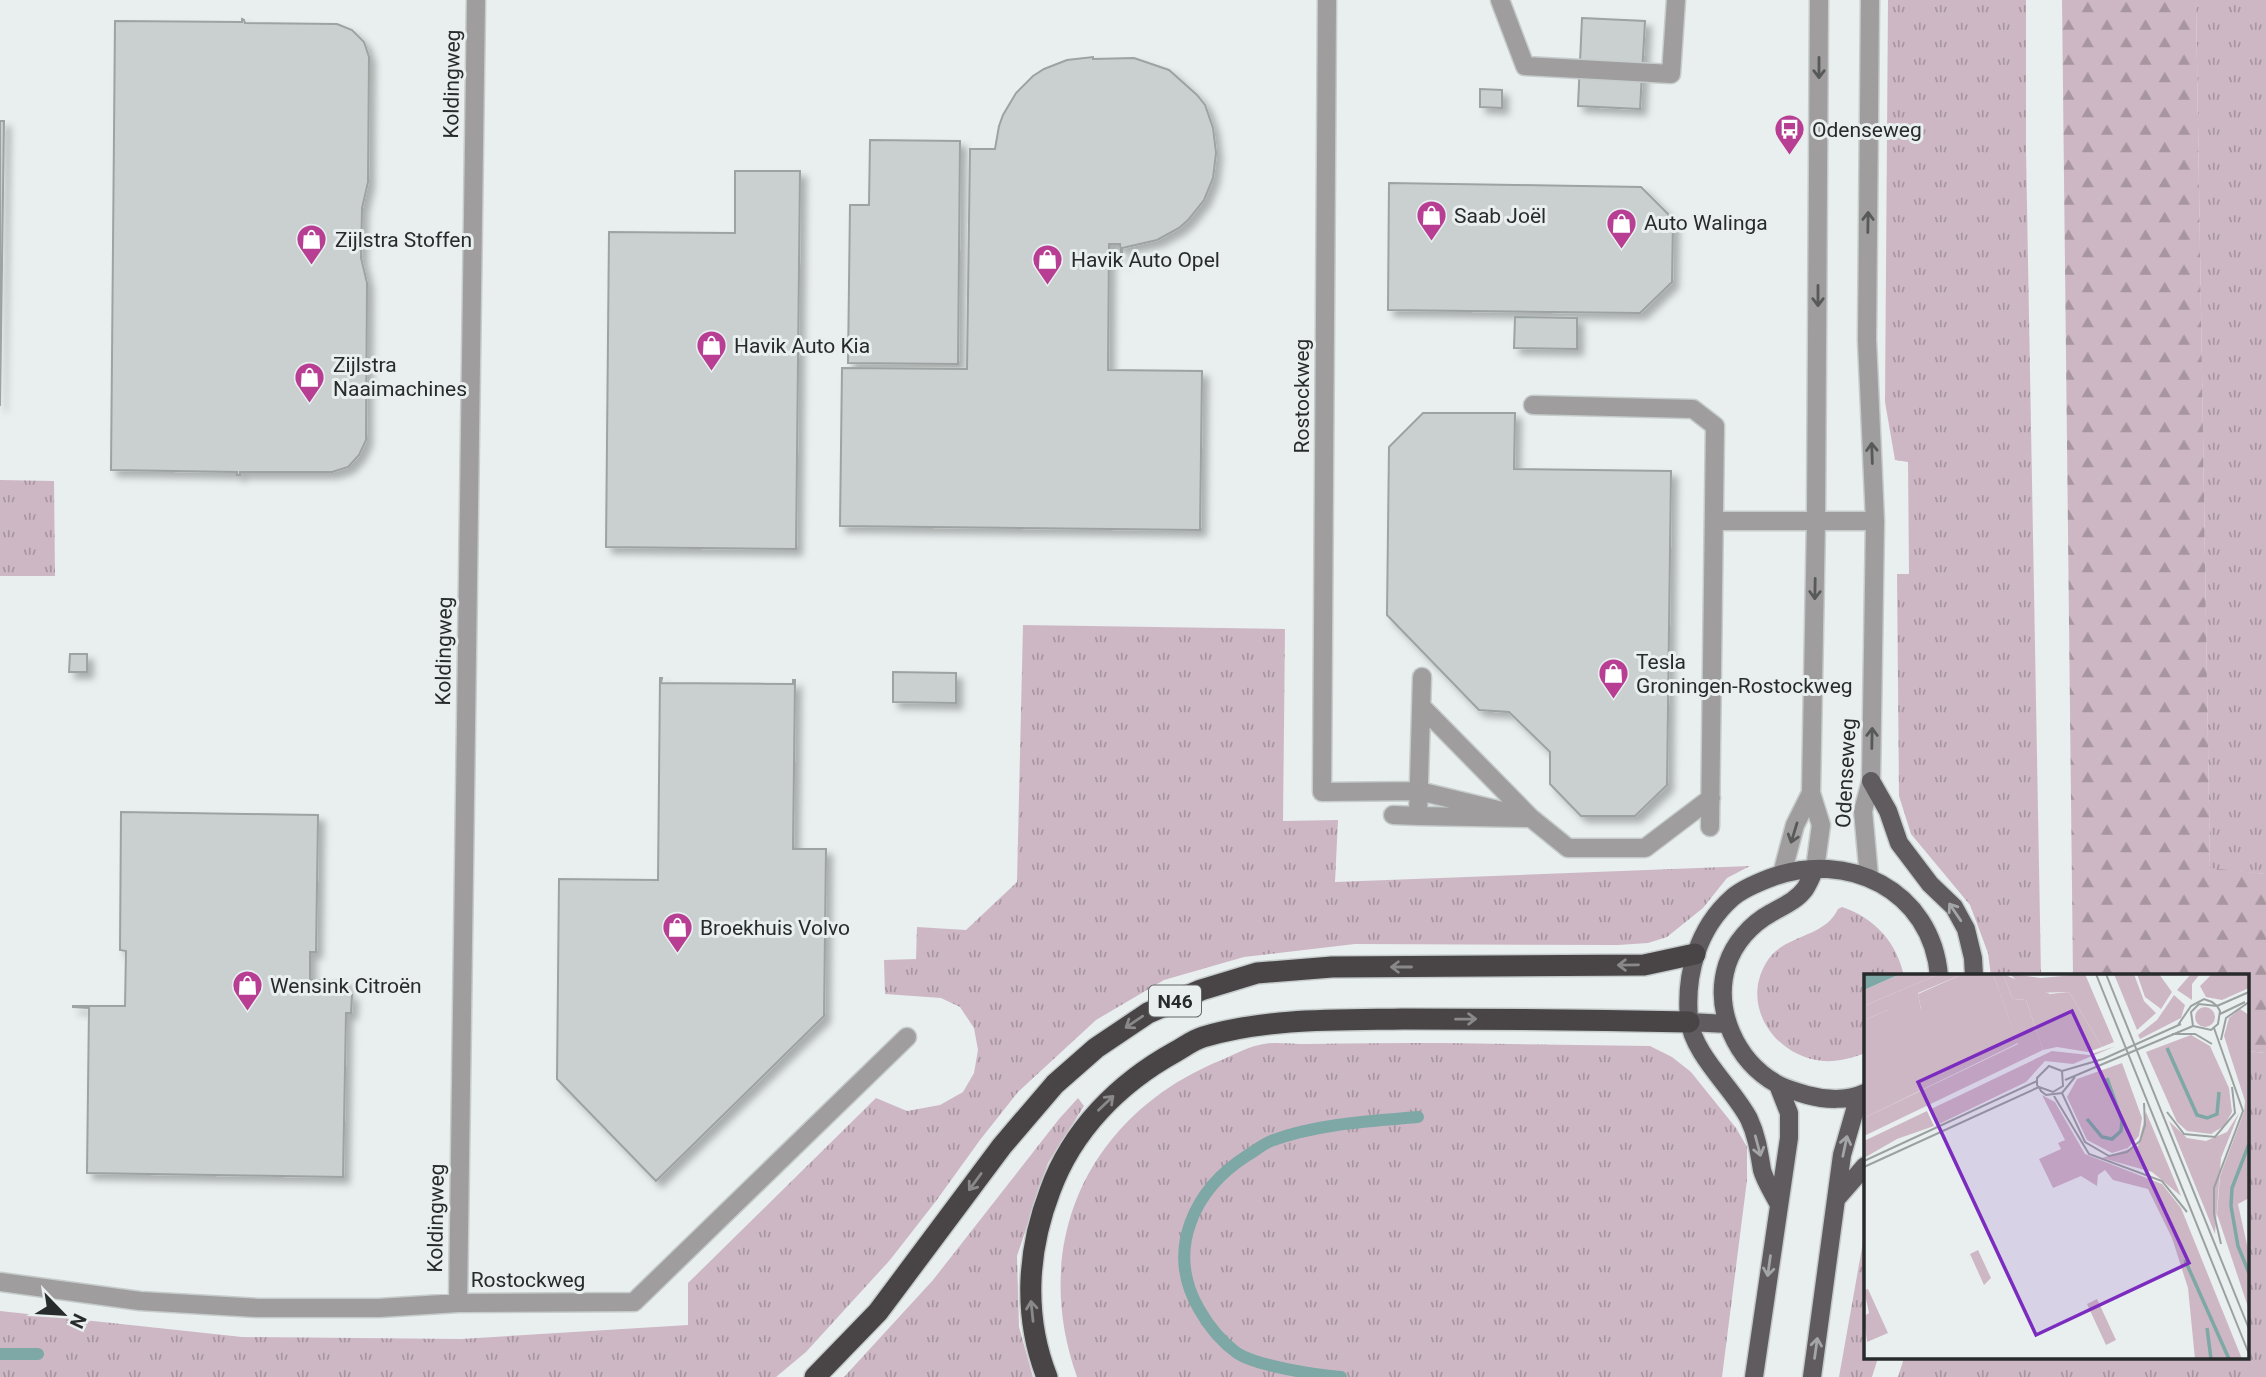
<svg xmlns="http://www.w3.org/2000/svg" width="2266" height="1377" font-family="Roboto,sans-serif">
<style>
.grass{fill:url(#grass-tufts)}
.forest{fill:url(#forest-firs)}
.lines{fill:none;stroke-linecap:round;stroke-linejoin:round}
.stream{stroke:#7da8a5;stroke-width:12}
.building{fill:#cad0d0;stroke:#9da3a2;stroke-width:2;filter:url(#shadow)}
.minor-casing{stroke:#c5cccb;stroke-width:21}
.major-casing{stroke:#c5cccb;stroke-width:21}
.highway-casing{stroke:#c5cccb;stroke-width:24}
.minor{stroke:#9f9d9e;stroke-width:18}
.major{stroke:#5f5b5e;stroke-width:18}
.highway{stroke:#494547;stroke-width:21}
.oneway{stroke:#585959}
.oneway2{stroke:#a4a5a6}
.oneway3{stroke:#89898a}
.labels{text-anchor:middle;stroke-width:6;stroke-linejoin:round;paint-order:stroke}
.shield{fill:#e8efee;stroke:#626666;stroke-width:2}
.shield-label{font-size:19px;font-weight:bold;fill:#282b2b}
.street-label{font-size:21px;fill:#282b2b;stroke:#e8efee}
.poi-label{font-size:21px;fill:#282b2b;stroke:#e8efee;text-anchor:start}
.inset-river{fill:none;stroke:#7da8a5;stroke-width:3.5}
.inset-road{fill:none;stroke:#9ba1a0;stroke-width:2}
.view{fill:#7b2cbf;fill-opacity:0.15;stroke:#7b2cbf;stroke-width:3.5}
.inset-edge{fill:none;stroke:#282b2b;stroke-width:3.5}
</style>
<defs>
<pattern id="grass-tufts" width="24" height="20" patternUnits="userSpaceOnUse" patternTransform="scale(1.75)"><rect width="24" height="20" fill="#ceb7c5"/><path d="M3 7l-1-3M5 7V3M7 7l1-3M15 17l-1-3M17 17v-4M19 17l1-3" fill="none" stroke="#a795a0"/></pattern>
<pattern id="forest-firs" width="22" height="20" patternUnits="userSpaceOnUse" patternTransform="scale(1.75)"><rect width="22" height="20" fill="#ceb7c5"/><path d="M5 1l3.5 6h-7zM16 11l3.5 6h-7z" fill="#a795a0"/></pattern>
<filter id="shadow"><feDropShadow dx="6" dy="6" stdDeviation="3.5" flood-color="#0004"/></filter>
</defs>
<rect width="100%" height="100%" fill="#e8efee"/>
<path class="grass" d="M1888,0H2026V151L2041,976H1991L1988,953L1970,905L1911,834L1899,796L1897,574H1909L1908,462L1895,460L1885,402Z
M2196,0H2266V874L2210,869Z
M0,480L54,481L55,576H0Z
M1023,625L1285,629L1283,821L1338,820L1335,882L1750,866L1727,878L1703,908L1667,937L1648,943L1618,945L1355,944L1244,957L1164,980L1096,1020L1018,1092L980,1140L936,1201L890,1260L806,1352L776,1377H0V1311L242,1337L461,1339L688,1325V1283L876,1098L907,1111L940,1105L963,1092L974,1073L978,1050L974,1028L960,1007L941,998L885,994L884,960L916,959L917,927L966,930L1017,882Z
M1842,907C1875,918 1897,943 1904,976H1865V1053C1852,1058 1838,1062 1823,1061C1776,1057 1740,1007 1766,963C1782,934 1824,939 1838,909Z
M1444,1043L1650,1046L1672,1057L1691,1072L1736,1128L1747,1147V1180L1722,1377H1077C1029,1242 1089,1115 1219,1061C1232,1056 1245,1048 1259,1045C1273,1041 1291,1044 1306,1044C1352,1043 1398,1043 1444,1043Z
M2247,1051L2266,1053V1377H1898L1904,1358H2247Z
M1078,1098L1084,1106L1048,1163L1017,1256L1019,1327L1033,1377H844L933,1280L1059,1119Z
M1865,1231V1358H1878L1872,1377H1839Z"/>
<path class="forest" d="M2062,0H2196L2210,868L2266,874V1053L2247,1051V976H2073Z"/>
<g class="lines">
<path class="stream" d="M0,1354H38
M1341,1377C1316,1375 1257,1366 1237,1353C1222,1342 1208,1325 1199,1309C1165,1250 1194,1189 1248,1155C1255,1151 1263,1144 1271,1141C1315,1124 1371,1121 1418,1117"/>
</g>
<path class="building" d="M1582,18L1645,21L1640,109L1578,106Z
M242,19L244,20L245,23L337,24L352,30L364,42L369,57L368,182L362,208L361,258L367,283L366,440L359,455L348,467L332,472H240V475H237V472L111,470L115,21L242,22Z
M1093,57V59L1134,58L1169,70L1197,95L1205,105L1213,128L1216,153L1213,178L1204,200L1188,220L1179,228L1157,240L1122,248V262L1120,244H1109L1108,370L1202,371L1200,530L840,526L842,368L967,369L970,149H995L999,126L1003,115L1016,93L1033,76L1044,69L1067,60Z
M1480,89L1502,90V108L1480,107Z
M0,121H4L0,406Z
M870,140L960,141L958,364L848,363L850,205H869Z
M735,171H800L796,549L606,547L609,232L735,233Z
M1389,183L1641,187L1673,219L1672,282L1640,313L1388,310Z
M1515,317L1577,318V349L1514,348Z
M1423,413H1515L1514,469L1671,471L1667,785L1635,816H1581L1550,784V752L1509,712L1479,710L1387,615L1389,447Z
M70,654H87V672H69Z
M893,672L956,673V703L893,702Z
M660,678H662L661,683L793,684V680H795L793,849H826L824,1016L656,1181L557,1079L559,879L658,880Z
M121,812L318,815L316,952H310V980H346V995H352L351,1013H346L343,1177L87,1173L89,1008L73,1007V1006H125L126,951L120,950Z"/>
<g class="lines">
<defs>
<path id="minor" d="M1327,0L1322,792L1419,791L1531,818
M1500,0L1525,66L1671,74L1676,0
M1533,405L1693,409L1715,426L1710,827
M1715,521H1875
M1422,677L1418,816L1531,818L1568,848H1645L1711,798
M1421,706L1531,818
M1393,815L1418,816
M1815,869L1821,825L1811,793L1816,520L1819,0
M1782,874L1795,825L1811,793
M1869,877L1863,811L1871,781L1875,521L1867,340L1870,0
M0,1282L140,1301L258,1308H379L458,1303L634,1302L907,1037
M458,1303L476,0"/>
<path id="major" d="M1871,781L1888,811L1899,843L1930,884L1954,907L1966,929L1973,958L1974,976
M1815,869C1812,875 1809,883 1805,889C1796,901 1783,906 1771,913C1751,924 1734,943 1727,965C1713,1010 1736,1061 1777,1084C1786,1089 1798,1092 1807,1095C1825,1100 1848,1101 1865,1093
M1689,1022L1727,1024
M1837,1198L1865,1166
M1778,1203C1773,1193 1765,1181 1762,1170C1759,1152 1757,1136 1749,1119C1733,1088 1693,1055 1689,1019C1685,974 1698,928 1732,898C1742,889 1757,883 1770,878C1847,849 1932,890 1939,976
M1754,1377L1789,1138V1113L1778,1085
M1812,1377L1842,1155L1859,1096"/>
<path id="highway" d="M815,1377L878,1312L1002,1146L1055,1084L1096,1048L1148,1013L1201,990L1257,973L1332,967L1644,965L1695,954
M1047,1377C1023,1316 1027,1251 1050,1191C1072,1130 1119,1083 1175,1052C1184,1047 1193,1040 1203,1037C1267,1018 1337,1020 1403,1019C1499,1019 1594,1020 1689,1022"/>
</defs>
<use href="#minor" class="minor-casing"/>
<use href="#major" class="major-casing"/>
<use href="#highway" class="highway-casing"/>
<use href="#minor" class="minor"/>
<use href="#major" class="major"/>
<use href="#highway" class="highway"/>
</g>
<defs><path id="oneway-shaft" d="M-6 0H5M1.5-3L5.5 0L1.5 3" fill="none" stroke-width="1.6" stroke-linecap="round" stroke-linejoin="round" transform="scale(1.75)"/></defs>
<g class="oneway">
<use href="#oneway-shaft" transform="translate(1819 68) rotate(90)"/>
<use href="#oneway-shaft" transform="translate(1868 222) rotate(-89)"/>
<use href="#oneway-shaft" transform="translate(1818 296) rotate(90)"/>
<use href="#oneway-shaft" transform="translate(1872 453) rotate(-92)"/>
<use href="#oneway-shaft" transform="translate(1815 589) rotate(91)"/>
<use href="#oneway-shaft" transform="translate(1872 738) rotate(-89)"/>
<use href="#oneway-shaft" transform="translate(1794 833) rotate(107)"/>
</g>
<g class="oneway2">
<use href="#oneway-shaft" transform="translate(1955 912) rotate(-124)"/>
<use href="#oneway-shaft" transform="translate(1758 1146) rotate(75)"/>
<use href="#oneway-shaft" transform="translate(1845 1146) rotate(-78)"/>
<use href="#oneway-shaft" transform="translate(1769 1266) rotate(98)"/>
<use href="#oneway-shaft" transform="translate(1816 1348) rotate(-82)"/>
</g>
<g class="oneway3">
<use href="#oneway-shaft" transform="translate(1628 965) rotate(179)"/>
<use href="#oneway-shaft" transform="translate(1401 967) rotate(-180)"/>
<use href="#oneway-shaft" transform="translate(1466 1019) rotate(-1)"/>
<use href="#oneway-shaft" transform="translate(1134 1022) rotate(146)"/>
<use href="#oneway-shaft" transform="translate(1106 1103) rotate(-44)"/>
<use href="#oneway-shaft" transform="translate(975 1182) rotate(126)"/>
<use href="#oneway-shaft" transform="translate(1032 1311) rotate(-96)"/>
</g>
<defs>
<symbol id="bus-pin" viewBox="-11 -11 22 30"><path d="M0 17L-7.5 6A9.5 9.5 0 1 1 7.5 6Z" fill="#b73e93" stroke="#e8efee"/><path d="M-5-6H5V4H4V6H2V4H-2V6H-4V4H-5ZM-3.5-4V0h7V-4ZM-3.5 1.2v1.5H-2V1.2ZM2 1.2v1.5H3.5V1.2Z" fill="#fff"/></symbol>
<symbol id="shop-pin" viewBox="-11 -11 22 30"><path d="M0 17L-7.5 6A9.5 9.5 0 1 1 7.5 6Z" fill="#b73e93" stroke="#e8efee"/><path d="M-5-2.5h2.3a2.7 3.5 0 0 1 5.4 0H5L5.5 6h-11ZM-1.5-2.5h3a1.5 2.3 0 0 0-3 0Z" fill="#fff"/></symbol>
</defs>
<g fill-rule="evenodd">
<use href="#bus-pin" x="1772" y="112" width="35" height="47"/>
<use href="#shop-pin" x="1414" y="198" width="35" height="47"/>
<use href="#shop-pin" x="1604" y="206" width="35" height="47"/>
<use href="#shop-pin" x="294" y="222" width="35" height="47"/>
<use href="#shop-pin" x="1030" y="242" width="35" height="47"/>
<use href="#shop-pin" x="694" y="328" width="35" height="47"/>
<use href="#shop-pin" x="292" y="360" width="35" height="47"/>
<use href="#shop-pin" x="1596" y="656" width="35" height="47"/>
<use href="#shop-pin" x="660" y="910" width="35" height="47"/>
<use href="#shop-pin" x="230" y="968" width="35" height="47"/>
</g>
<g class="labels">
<rect class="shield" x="1149" y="985.5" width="52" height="31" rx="5"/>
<g class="shield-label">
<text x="1175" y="1008">N46</text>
</g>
<g class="street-label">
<text transform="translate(452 84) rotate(-89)" y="7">Koldingweg</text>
<text transform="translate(1302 396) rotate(-90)" y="7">Rostockweg</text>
<text transform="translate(444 651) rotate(-89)" y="7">Koldingweg</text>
<text transform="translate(1846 773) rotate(-87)" y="7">Odenseweg</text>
<text transform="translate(436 1218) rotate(-89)" y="7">Koldingweg</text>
<text x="528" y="1287">Rostockweg</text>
</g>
<g class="poi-label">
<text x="1812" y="137">Odenseweg</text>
<text x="1454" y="223">Saab Joël</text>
<text x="1644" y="230">Auto Walinga</text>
<text x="335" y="247">Zijlstra Stoffen</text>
<text x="1071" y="267">Havik Auto Opel</text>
<text x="734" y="353">Havik Auto Kia</text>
<text x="333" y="372">Zijlstra<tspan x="333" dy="24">Naaimachines</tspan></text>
<text x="1636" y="669">Tesla<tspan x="1636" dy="24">Groningen-Rostockweg</tspan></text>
<text x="700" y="935">Broekhuis Volvo</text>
<text x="270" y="993">Wensink Citroën</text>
</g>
</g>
<g transform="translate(1864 974)">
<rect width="385" height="385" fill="#e8efee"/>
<path d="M36,0H75L0,32V16ZM99,0H129L154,69L0,144V46L24,36L57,35L54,20ZM139,0L186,20L205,18L238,73L224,78L193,73L179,76L162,26L149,25ZM250,0H270L280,27L292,39L273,56ZM273,0H295L308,18L297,35L281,23ZM327,0H336L328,10V26L313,16ZM348,0H385V14L358,26L342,23L336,12ZM310,21L321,31L317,44L276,65L274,61L293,46ZM331 43a10 10 0 1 1 20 0a10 10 0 1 1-20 0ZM376,35L385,41V224L374,230L385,280V336L353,240L356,202L380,138L381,127L360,62L365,44ZM327,61L346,72L365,114L368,138L360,152L347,160L323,157L313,148L282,78ZM252,72L209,90L181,87L162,108L73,151L65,136L188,77L225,81ZM258,89L278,144L275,162L264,174L248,179L223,166L203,123L213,105ZM178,121L191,128L221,180L298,210L317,234L378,385H331L324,314L308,264L284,215L249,206L241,196L234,201L233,212L217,202L189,214L175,185L197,175L194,169L201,166ZM63,137L70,152L33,165L0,184V167ZM282,138L317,222L288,198L238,184L274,172ZM375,139L357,184L351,260L305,147L323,164L342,167L363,158ZM114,276L127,304L120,311L106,280ZM4,315L24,359L3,368L0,342L5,339L0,316ZM233,325L252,366L242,371L223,330Z" fill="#ceb7c5"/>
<path d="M75,0H99L54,19L57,36L34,45L24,36L0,46V32ZM129,0H139L149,25L162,26L179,76L0,162V144L154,70ZM146,0L177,4L221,0L250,68L238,73L205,18L165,19Z" fill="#ceb7c5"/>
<path d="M0,0H36L0,16Z" fill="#7da8a5"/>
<path class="inset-river" d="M303,74L333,141L343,144L353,140L355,118M223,145L238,163L248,165L257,157L258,147L243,104M385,170L368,214L367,232L374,272L385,299M321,286L365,385M343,354L347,385"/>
<path class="inset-road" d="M232,0L385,380M242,0L385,355M353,32L385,18M356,40L381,28M314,51L327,32L340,25L348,28L353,32L356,37L354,50L347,56L329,52L327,38L335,30L353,32M350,54L379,137L350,214V240L357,270M308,60H331L348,70M357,66L362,44L385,28M198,97L239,85L317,50M201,106L329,52M175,113L189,118L199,112L198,97L185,92L173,104V111L176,115L177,117L182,121L198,119L211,103M198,119L221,168L245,182L263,178L276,167L281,151L280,129M190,122L225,180L298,207L323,238M303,138L320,160L351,163L371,139L368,113M0,187L173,107M0,193L175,113"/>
<path class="view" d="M208,37L325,289L172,361L54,108Z"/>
<rect width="385" height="385" class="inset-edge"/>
</g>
<g transform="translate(63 1314) rotate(115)" stroke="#e8efee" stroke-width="5" paint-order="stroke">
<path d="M0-5L12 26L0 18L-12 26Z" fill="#282b2b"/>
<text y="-10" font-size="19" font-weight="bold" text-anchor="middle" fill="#282b2b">N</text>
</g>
</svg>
